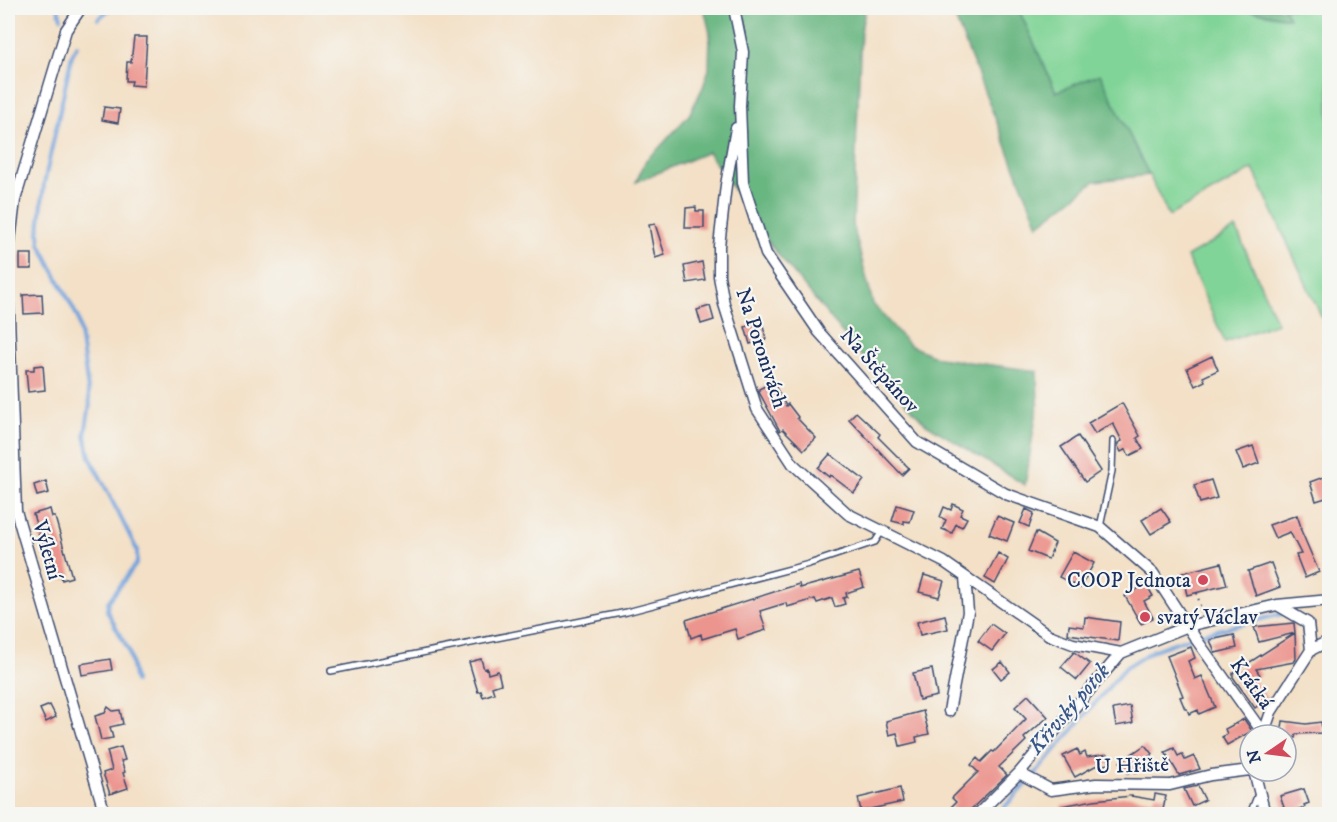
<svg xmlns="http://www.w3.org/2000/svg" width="1337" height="822" font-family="'IM FELL DW Pica',serif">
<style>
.green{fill:#81d497;stroke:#4e827a;stroke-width:1.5}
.forest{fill:#68b680;stroke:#42726f;stroke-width:1.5}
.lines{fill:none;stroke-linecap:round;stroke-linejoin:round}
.stream{stroke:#70a1db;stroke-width:4}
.building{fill:#ec958f}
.lane-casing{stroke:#3b4a6e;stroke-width:8}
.street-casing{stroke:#3b4a6e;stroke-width:13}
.path{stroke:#3b4a6e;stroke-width:2;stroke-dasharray:1.5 4.5;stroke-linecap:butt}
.lane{stroke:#fff;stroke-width:5}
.street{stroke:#fff;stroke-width:10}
.poi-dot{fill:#d1495b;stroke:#f6f6f2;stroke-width:2}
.labels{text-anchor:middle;stroke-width:4.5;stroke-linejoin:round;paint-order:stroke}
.street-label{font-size:21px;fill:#1b2f5e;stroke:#f6f6f2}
.poi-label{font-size:21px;fill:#1b2f5e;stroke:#f6f6f2;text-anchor:end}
.water-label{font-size:22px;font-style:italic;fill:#39578a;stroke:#f6f6f2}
</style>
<rect width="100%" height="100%" fill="#f6f6f2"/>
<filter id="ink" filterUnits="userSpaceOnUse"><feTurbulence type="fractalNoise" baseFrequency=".0167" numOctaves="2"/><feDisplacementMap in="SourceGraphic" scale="12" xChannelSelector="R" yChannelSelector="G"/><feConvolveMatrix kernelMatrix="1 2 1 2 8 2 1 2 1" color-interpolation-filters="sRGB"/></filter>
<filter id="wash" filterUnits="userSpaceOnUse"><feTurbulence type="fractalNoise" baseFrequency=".008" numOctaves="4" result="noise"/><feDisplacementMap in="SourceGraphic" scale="24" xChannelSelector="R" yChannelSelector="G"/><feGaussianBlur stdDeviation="1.35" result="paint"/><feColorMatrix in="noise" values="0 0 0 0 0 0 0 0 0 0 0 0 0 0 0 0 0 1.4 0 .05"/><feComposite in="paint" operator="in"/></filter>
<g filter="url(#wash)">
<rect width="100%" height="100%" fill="#f3e0c6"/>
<path class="green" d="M1018,8H1237L1288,18L1284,8H1329V314L1322,318L1253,169L1169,216L1100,75L1056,92Z
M1236,228L1277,323L1225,342L1187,257Z"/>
<path class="forest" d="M704,8H866L861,29L853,225L873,304L909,345L939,358L1037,371L1038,403L1025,485L926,424L859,353L772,247L708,152L636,182L646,160L659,148L689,115L703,87L709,69L710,33Z
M951,8H1018L1056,92L1100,74L1149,175L1095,181L1038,225Z
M1237,8H1284L1289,18Z"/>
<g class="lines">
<path class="stream" d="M58,8L61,18
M98,19L111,8
M77,45L72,55L44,184L39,232L40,244L78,318L90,404L85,434L90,457L137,550V563L108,602L107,611L129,651L135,682
M998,814L1031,779L1125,668L1154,650L1194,636L1282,614"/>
</g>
<g id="blocks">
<path class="building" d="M134,37H147L144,86L131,85L132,81H126L127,62H131Z
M104,107L120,109L118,123L102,120Z
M696,207V211H704V228H685L686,208Z
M655,224L665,255L655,258L649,225Z
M20,254H32V269H20Z
M702,262L705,280L687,283L684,266Z
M42,294L43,313L24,314L23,295Z
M710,306L714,320L701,324L697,310Z
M762,322L766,339L750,344L745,327Z
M1212,356L1218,370L1203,377L1205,381L1195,386L1187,368Z
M43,365L45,390L28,392L26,370H34V366Z
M773,382L786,406L788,404L798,417L797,418L816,438L804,450L783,429L780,431L759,392V389Z
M1122,403L1140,436L1137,438L1143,449L1129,456L1126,449L1121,452L1118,446V443L1122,441L1113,423L1095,434L1088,423Z
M856,412L880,434L878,437L909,468L902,475L849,419Z
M1078,436L1101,471L1085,482L1061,447Z
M1253,446L1259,463L1243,469L1236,452Z
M830,454L864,480L854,493L830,475L829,477L818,468Z
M1329,475V497L1316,501L1310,482Z
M1211,480L1217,498L1200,503L1194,485Z
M46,481L49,493L37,496L34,485Z
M953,504L963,509L960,515L967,518L962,527L956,524L952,533L942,529L946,520L940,517L944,507L951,510Z
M897,505L914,510L910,522L904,521V524L892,521Z
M1161,508L1171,522L1151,534L1142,520Z
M50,509L52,517H55L72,577L62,580L60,572L53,574L44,541L41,542L33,514Z
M1026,509L1034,513L1029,527L1020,523Z
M1297,515L1301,527L1300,528L1319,572L1305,578L1296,555L1301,554L1290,532L1275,538L1269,525Z
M997,516L1014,523L1007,541L989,534Z
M1036,532L1055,543L1048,559L1028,551Z
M1073,552L1094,563L1080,588L1059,577Z
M998,553L1008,559L995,584L985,578Z
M1221,563L1227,585L1187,595L1182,573Z
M1271,563L1280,587L1256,596L1248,571Z
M859,572L864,587L846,593L847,597L843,598L845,604L835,607L832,598L817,603L815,599L787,607L786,603L760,611L766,630L738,639L735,629L702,639L701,634L691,638L686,620L799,584L800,588Z
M924,575L944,581L939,597L919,592Z
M1146,584L1153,596L1144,601L1153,618L1141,624L1125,596Z
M945,615L948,629L920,635L917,622Z
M1085,617L1120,622L1118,641L1068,634L1069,625L1084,627Z
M1294,623L1295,633L1259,642L1254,627Z
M991,624L1005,634L992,651L978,641Z
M1295,633L1296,659L1294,662L1256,669L1260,675L1253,679L1267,699L1255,708L1233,677V673Z
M1234,635L1237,648L1215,653L1210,640Z
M1191,647L1195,658L1188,661L1195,679L1202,676L1215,707L1199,714L1198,710L1189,714L1187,709H1185L1180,697L1183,696L1167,656Z
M1074,652L1090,664L1077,680L1061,667Z
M110,659L112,670L82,675L80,664Z
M481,659L484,669L487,668L488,674L498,671L501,684L492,687L494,693L483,697L481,691L478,692L469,662Z
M1002,662L1010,672L1001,679L993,669Z
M932,669L937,696L919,700L913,673Z
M1028,695L1048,717L1024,738L1026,741L999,767L1007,775L966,814H959L951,807L956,802L952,798L978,772L971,765L977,758L981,762L992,751L994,752L1026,719L1015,707Z
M50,705L56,717L46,722L40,709Z
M1130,706L1133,723L1116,726L1113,709Z
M108,707L113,711L120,710L123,724L110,727L113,738L101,740L95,716L105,713Z
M923,711L929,734L916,737L917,742L900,746L897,733L889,735L886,721Z
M1244,719L1252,731L1227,745L1222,737L1227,734L1225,729Z
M1283,721L1306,724L1321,722L1323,733L1296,734L1295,738L1281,735Z
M1145,745L1152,754L1141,764L1143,768L1136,773L1133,770L1128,773L1120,762Z
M121,747L125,760L121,761L125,772L123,773L128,788L110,794L103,773L112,770L107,751Z
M1174,748L1178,756L1182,754L1185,760L1194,756L1200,769L1179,775L1165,752Z
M1077,749L1080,755L1085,752L1087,757L1108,754L1110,764L1095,766L1075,777L1063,756Z
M1198,786L1205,800L1192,806L1184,789Z
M900,788L903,802L861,811L858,798Z
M1304,789L1309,803L1304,805L1305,807L1286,813L1280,796Z
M1155,794L1166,796L1162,814H1063L1061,806L1094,800L1131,796L1154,800Z"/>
</g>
</g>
<g filter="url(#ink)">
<use href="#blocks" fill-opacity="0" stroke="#3b4a6e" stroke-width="1.5"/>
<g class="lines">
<defs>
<path id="lane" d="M1100,527L1112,471L1113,441
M331,671L627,612L809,564L875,542L882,531
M1250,814L1258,794"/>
<path id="street" d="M734,8L743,52L740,106L743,183L766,254L819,332L917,442L1006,494L1100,527L1153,573L1196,639L1263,733
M736,128L726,185L719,246V276L724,304L757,409L793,464L848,514L944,562L1049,635L1073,644L1121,653
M8,257L15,200L66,30L81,8
M8,288L16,511L105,814
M1277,605L1308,623L1311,650
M1311,650L1330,640
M949,711L968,612L965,577
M1263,735L1271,712L1311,650
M1254,771L1265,814
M1019,773L1051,790L1096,784L1170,785L1211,775L1250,770
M978,814L1019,773L1121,653L1188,626L1277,605L1330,600"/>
</defs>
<use href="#lane" class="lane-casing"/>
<use href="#street" class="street-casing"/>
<path class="path" d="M1197,593L1202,613"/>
<use href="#lane" class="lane"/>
<use href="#street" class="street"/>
</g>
</g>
<g class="poi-dot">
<circle cx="1203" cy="580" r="6"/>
<circle cx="1145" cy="617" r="6"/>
</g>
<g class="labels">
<g class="street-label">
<text transform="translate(762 348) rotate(72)" y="7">Na Poronivách</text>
<text transform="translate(880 370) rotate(48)" y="7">Na Štěpánov</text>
<text transform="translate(48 550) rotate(74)" y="7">Výletní</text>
<text transform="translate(1252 683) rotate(54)" y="7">Krátká</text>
<text transform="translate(1132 765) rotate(-2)" y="7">U Hřiště</text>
</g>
<g class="poi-label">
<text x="1191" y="587">COOP Jednota</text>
<text x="1157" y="624" text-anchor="start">svatý Václav</text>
</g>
<g class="water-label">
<text transform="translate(1068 708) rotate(-49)" y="8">Křivský potok</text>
</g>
</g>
<rect width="1337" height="822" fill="none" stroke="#f6f6f2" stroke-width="30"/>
<g transform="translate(1268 753) rotate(256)"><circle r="28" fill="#f6f6f2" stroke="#9ea6b7" stroke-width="1.5"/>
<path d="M0-4.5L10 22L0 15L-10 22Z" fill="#d1495b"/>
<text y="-9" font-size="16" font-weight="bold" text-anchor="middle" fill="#1b2f5e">N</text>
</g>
</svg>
